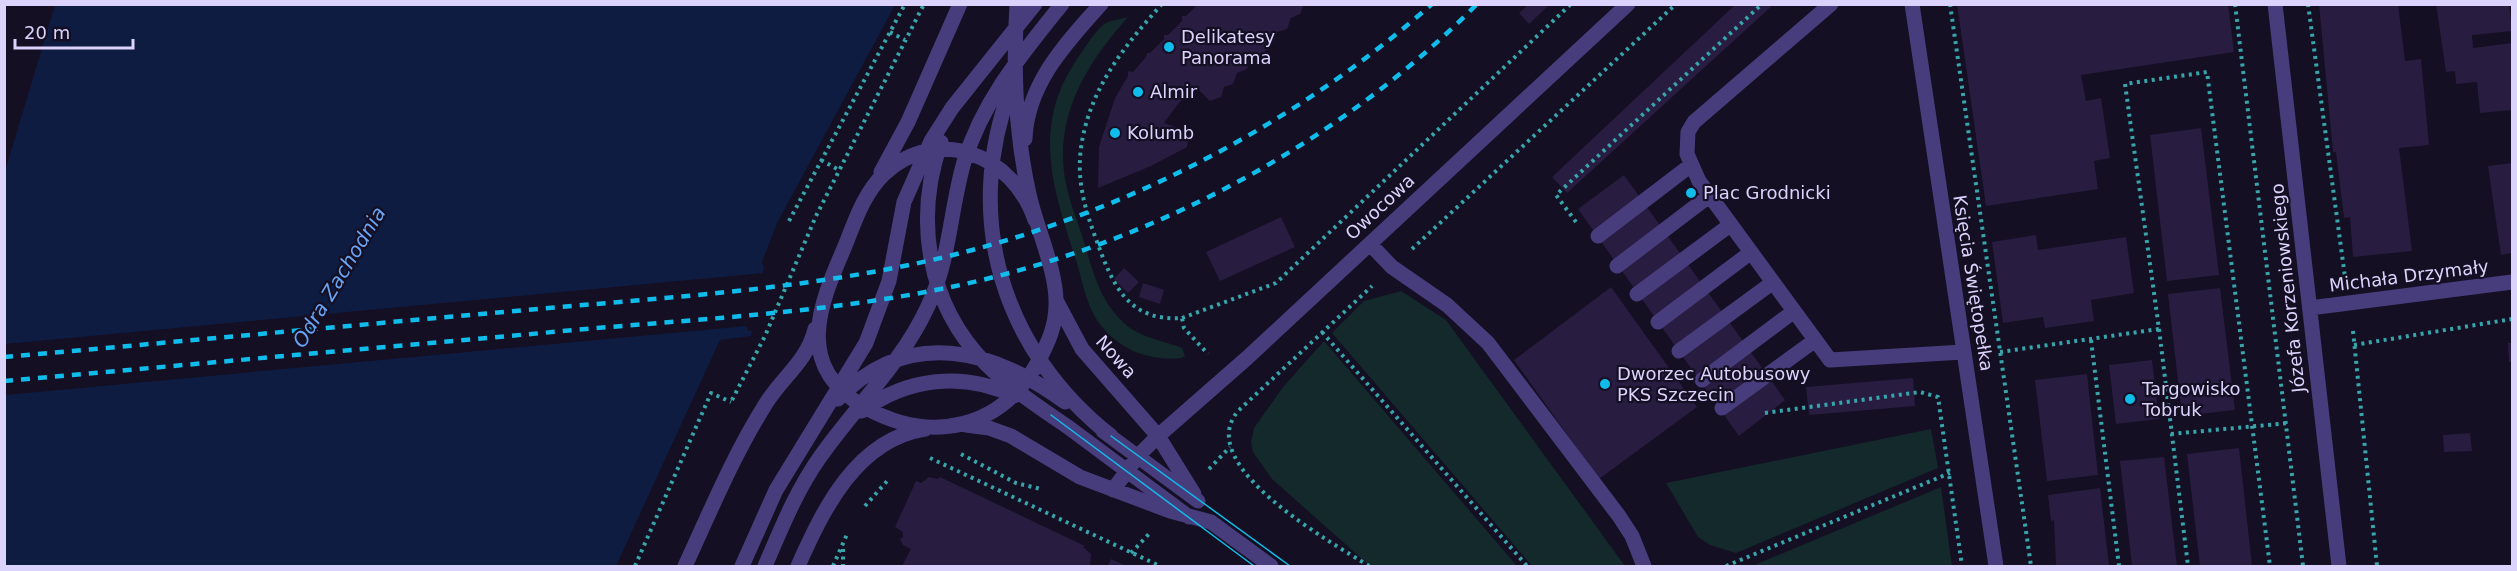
<svg xmlns="http://www.w3.org/2000/svg" width="2517" height="571" font-family="'DejaVu Sans',sans-serif">
<style>
.green{fill:#13292b}
.water{fill:#0f1c41}
.pier{fill:#140f22}
.building{fill:#281c41}
.lines{fill:none;stroke-linecap:round;stroke-linejoin:round}
.path{stroke:#37a6ac;stroke-width:4;stroke-dasharray:3 4.5;stroke-linecap:butt}
.minor{stroke:#473d7d;stroke-width:15}
.tram{stroke:#10bceb;stroke-width:1.5}
.rail{stroke:#10bceb;stroke-width:4.5;stroke-dasharray:9 8;stroke-linecap:butt}
.poi-dot{fill:#10bceb;stroke:#140f22;stroke-width:2}
.labels{text-anchor:middle;stroke-width:4.5;stroke-linejoin:round;paint-order:stroke}
.poi-label{font-size:18px;fill:#dcd3fc;stroke:#140f22;text-anchor:start}
.street-label{font-size:18px;fill:#dcd3fc;stroke:#140f22}
.water-label{font-size:20px;font-style:italic;fill:#68a3f5;stroke:#140f22}
</style>
<rect width="100%" height="100%" fill="#140f22"/>
<path class="green" d="M1128,17C1089,61 1057,110 1064,172C1067,196 1077,219 1084,242C1093,272 1100,301 1124,323C1140,338 1162,340 1182,348L1185,356L1181,358C1151,361 1122,351 1103,328C1087,310 1083,283 1076,260C1053,189 1031,127 1077,59C1085,48 1095,30 1106,23C1112,20 1122,19 1128,17Z
M1401,291L1446,320L1625,566H1532L1332,333L1364,301Z
M1324,341L1517,566H1370L1272,479L1253,452L1251,442L1254,428L1283,387Z
M1931,429L1938,468L1736,553L1710,545L1698,537L1666,483Z
M1941,487L1952,566H1752Z"/>
<path class="water" d="M55,5H895L777,223L762,262L764,267L751,336L720,340L616,566H5V171Z"/>
<path class="pier" d="M765,269H767L755,330L748,331L747,326L5,395V344L765,273Z"/>
<path class="building" d="M1198,4H1304L1300,14L1291,18L1287,29L1277,32L1274,42L1260,57L1250,60L1247,69L1237,73L1233,84L1224,87L1221,97L1210,101L1195,86L1178,104L1164,123L1178,128L1188,141L1187,147L1151,166L1098,188L1099,147L1115,98L1128,76V71L1133,72L1146,57L1147,53H1150L1164,39V35H1168L1182,21V16H1186Z
M1529,4H1550L1529,24L1519,13Z
M1736,4H1774L1567,193L1552,177Z
M1957,4H2228L2234,52L2081,75L2086,101L2101,98L2110,158L2094,161L2098,189L1986,206Z
M2319,4H2398L2405,61L2421,59L2429,145L2399,148L2412,251L2353,257L2350,217L2344,218L2336,152H2333Z
M2436,4H2509L2512,31L2472,35L2473,48L2512,43V110L2480,113L2477,82L2456,84L2455,71L2446,72Z
M2201,128L2219,275L2167,281L2150,135Z
M2512,163V253L2501,255L2488,166Z
M1624,175L1785,400L1739,436L1578,209Z
M1281,217L1295,247L1220,281L1206,252Z
M2036,235L2038,250L2126,237L2134,293L2091,300L2094,321L2045,328L2043,317L2003,323L1992,242Z
M1124,268L1139,282L1128,293L1114,279Z
M1143,283L1164,290L1160,304L1139,297Z
M1611,287L1697,407L1599,479L1514,360Z
M2220,288L2235,410L2182,416L2168,294Z
M2508,343H2512V362H2509Z
M2152,360L2159,419L2116,424L2109,365Z
M2087,374L2098,475L2047,481L2035,380Z
M1913,378L1915,406L1809,415L1806,387Z
M2470,433L2472,451L2444,452L2443,435Z
M2239,448L2252,566H2200L2187,454Z
M2164,457L2177,566H2132L2120,461Z
M929,477L938,479L940,477L1085,546L1083,547L1091,554L1090,566H902L911,549L903,545L900,539L903,537V532L895,527L916,481L921,483Z
M2100,488L2109,566H2056L2054,520L2051,521L2048,495Z
M1111,559L1126,566H1108Z"/>
<g class="lines">
<path class="path" d="M1162,4C1127,43 1094,83 1083,136C1075,174 1083,204 1096,239C1112,283 1127,322 1182,318L1184,328L1208,354
M1950,4L2031,566
M2235,4L2303,566
M2308,4L2345,277
M890,32L905,40
M821,160L839,170
M789,221L905,4
M1576,222L1556,195L1762,4
M1412,249L1676,4
M1182,318L1276,283L1571,4
M2159,329L2188,566
M2353,331L2377,566
M1322,332L1527,566
M2091,340L2119,566
M2354,345L2512,319
M2000,352L2159,329L2125,84L2207,72L2270,566
M732,400L765,336L816,216L924,4
M1765,413L1920,392L1938,397L1962,566
M2171,434L2289,423
M961,454L1016,483L1041,489
M930,458L1160,566
M1209,469L1230,447
M865,506L888,480
M843,549V566
M1131,553L1149,534
M635,566L711,393L731,402
M833,566L848,532
M1369,566C1333,543 1192,466 1238,411L1372,286
M1726,566L1950,473"/>
<path class="minor" d="M1017,4C1013,68 1015,132 1029,194C1036,227 1057,271 1056,304C1056,326 1048,343 1038,362C1001,429 932,444 866,408C793,367 819,306 845,246C855,221 864,193 884,174C938,124 1013,155 1035,220
M1831,4L1694,122L1688,132L1687,154L1699,181L1830,360L1963,352
M1912,4L1996,566
M2275,4L2339,566
M1012,85C961,217 1002,350 1111,436
M1025,139C1027,84 1066,43 1101,4
M941,142C914,219 927,303 985,363C1010,388 1039,407 1068,427C1108,457 1149,487 1189,517
M881,172L908,122L960,4
M1598,236L1691,165
M1370,244L1392,267L1447,305L1488,343L1619,516L1632,536L1644,566
M1617,266L1709,196
M1637,294L1730,225
M1057,302L1082,349L1158,436L1194,494
M2310,308L2512,282
M1658,322L1750,253
M1679,351L1772,283
M1702,380L1793,312
M838,399C908,326 993,349 1065,402
M1722,408L1814,341
M862,411C907,378 963,371 1014,396
M966,425L989,428L1011,436L1080,477L1170,511L1211,522L1271,566
M1103,431L1198,501
M1113,490L1138,456L1158,436L1247,358L1628,4
M685,566C710,512 733,456 765,405C781,378 807,362 815,329
M742,566L776,490L866,343L889,281L904,202L931,141L952,108L1035,4
M765,566C781,529 796,491 820,457C855,407 902,363 928,306C950,260 950,210 964,162C983,100 1022,54 1062,4
M798,566C823,510 856,440 925,429"/>
<path class="tram" d="M1051,415L1254,566
M1111,436L1290,566"/>
<path class="rail" d="M4,357C175,342 345,326 515,311C645,299 776,292 904,266C1098,227 1283,135 1432,4
M4,381C184,365 363,349 542,333C676,320 814,315 946,288C1143,248 1336,147 1477,4"/>
</g>
<g class="poi-dot">
<circle cx="1169" cy="47" r="6"/>
<circle cx="1138" cy="92" r="6"/>
<circle cx="1115" cy="133" r="6"/>
<circle cx="1691" cy="193" r="6"/>
<circle cx="1605" cy="384" r="6"/>
<circle cx="2130" cy="399" r="6"/>
</g>
<g class="labels">
<g class="poi-label">
<text x="1181" y="43">Delikatesy<tspan x="1181" dy="21">Panorama</tspan></text>
<text x="1150" y="98">Almir</text>
<text x="1127" y="139">Kolumb</text>
<text x="1703" y="199">Plac Grodnicki</text>
<text x="1617" y="380">Dworzec Autobusowy<tspan x="1617" dy="21">PKS Szczecin</tspan></text>
<text x="2142" y="395">Targowisko<tspan x="2142" dy="21">Tobruk</tspan></text>
</g>
<g class="street-label">
<text transform="translate(1380 207) rotate(-43)" y="6">Owocowa</text>
<text transform="translate(2409 276) rotate(-7)" y="6">Michała Drzymały</text>
<text transform="translate(1973 283) rotate(81)" y="6">Księcia Świętopełka</text>
<text transform="translate(2288 288) rotate(-96)" y="6">Józefa Korzeniowskiego</text>
<text transform="translate(1116 357) rotate(48)" y="6">Nowa</text>
</g>
<g class="water-label">
<text transform="translate(339 277) rotate(-59)" y="7">Odra Zachodnia</text>
</g>
</g>
<rect width="2517" height="571" fill="none" stroke="#dcd3fc" stroke-width="12"/>
<path d="M15 39v9h118v-9" fill="none" stroke="#dcd3fc" stroke-width="3"/>
<text x="24" y="39" font-size="18" fill="#dcd3fc" stroke="#140f22" stroke-width="4.5" paint-order="stroke">20 m</text>
</svg>
